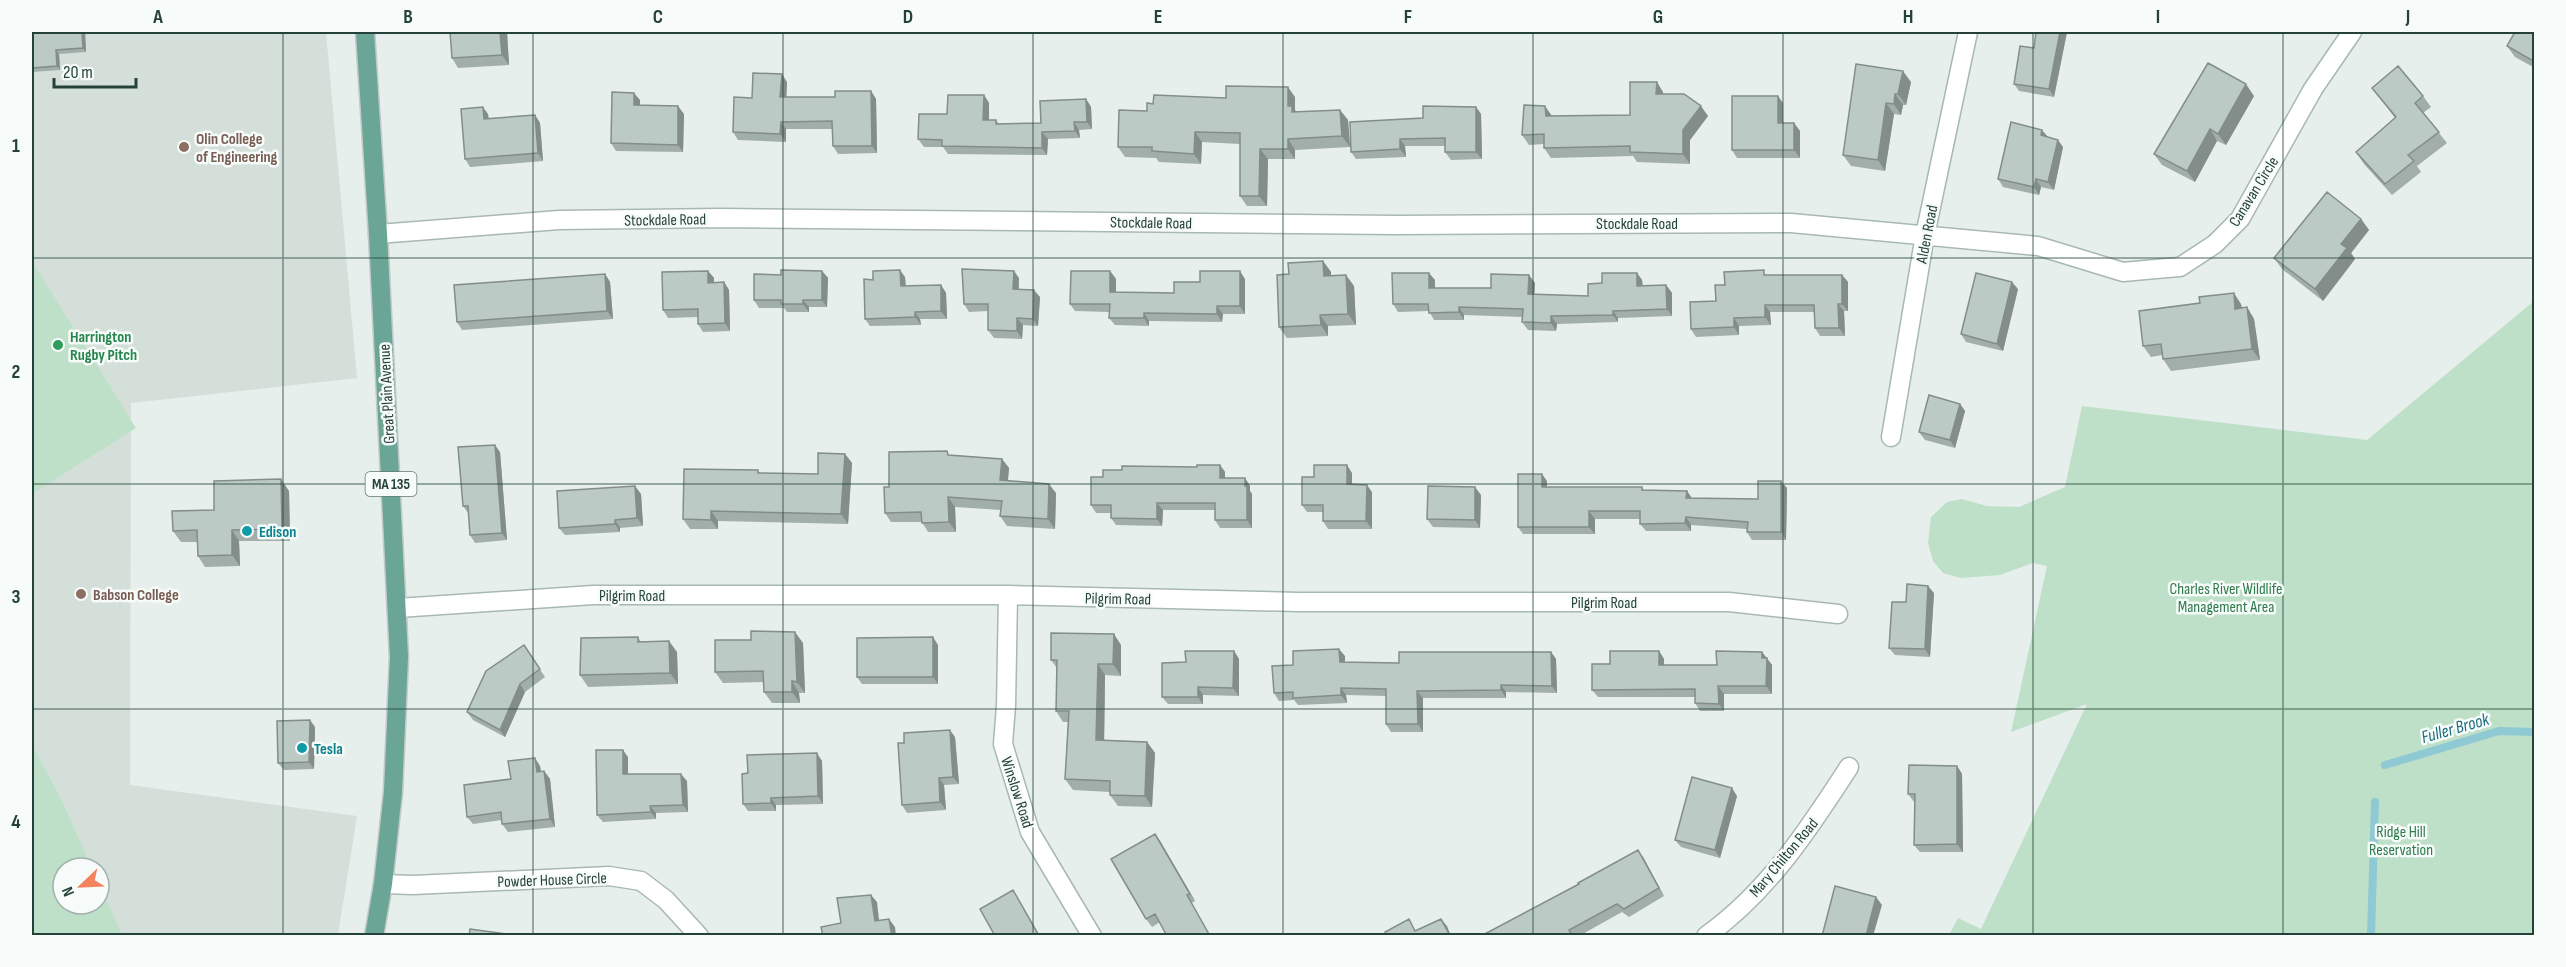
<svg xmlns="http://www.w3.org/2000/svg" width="2566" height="967" font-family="'Sofia Sans Condensed',sans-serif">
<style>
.built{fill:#d4dfda;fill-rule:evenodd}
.green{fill:#bfe0c8}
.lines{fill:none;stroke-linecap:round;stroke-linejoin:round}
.stream{stroke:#8ec9d4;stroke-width:8}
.minor-casing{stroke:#a8b8b2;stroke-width:21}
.major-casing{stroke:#c2cac8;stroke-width:21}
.minor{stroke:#fff;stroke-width:18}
.major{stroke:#6aa596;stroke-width:18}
.wall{fill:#a1aea9}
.shaded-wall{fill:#838d89}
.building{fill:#bbcac4;stroke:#838d89;stroke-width:1.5}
.grid{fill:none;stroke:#24423a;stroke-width:1.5;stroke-opacity:0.55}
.education-dot{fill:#8d6e63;stroke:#f7fbf9;stroke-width:2}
.leisure-dot{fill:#2e9e5b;stroke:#f7fbf9;stroke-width:2}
.culture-dot{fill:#0f9aa8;stroke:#f7fbf9;stroke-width:2}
.labels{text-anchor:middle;stroke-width:5;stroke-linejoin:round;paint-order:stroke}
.shield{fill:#f7fbf9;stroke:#637a73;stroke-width:1.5}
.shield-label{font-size:15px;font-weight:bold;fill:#24423a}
.education-label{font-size:16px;font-weight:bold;fill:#785e54;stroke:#f7fbf9;text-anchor:start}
.street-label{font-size:16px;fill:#24423a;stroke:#f7fbf9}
.leisure-label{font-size:16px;font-weight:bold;fill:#27864d;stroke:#f7fbf9;text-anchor:start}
.culture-label{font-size:16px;font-weight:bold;fill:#0d838f;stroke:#f7fbf9;text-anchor:start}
.park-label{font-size:16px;fill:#2d7a4b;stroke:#f7fbf9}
.water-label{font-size:18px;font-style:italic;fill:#1c6f80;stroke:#f7fbf9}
.neatline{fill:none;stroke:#24423a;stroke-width:2}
.grid-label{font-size:20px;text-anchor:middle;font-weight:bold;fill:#24423a}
</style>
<rect width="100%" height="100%" fill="#e6efeb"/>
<path class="built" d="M32,32H326L357,378L131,403L130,785L357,816L338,935H32ZM63,868H99V904H63Z"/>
<path class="green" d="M32,261L136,428L32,494Z
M2534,301V935H1949L1958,918L1981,929L2087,704L2011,732L2047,566L2033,563L2000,575L1961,578L1943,573L1933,561L1928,543L1931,517L1947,502L1962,499L1987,506L2019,507L2065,487L2082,406L2367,440Z
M32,745L61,799L92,868H63V904H99V884L122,935H32Z"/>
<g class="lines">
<path class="stream" d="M2385,765L2499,731L2534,732
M2371,936L2375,802"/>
<defs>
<path id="minor" d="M378,234L559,220L720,218L1396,225L1791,223L2038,246L2123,272L2167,268L2180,267L2215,244L2240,219L2313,89L2352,32
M1891,437L1925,235L1968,32
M1008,595L1006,706L1003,744L1030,832L1092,936
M398,608L593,595H1008L1298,602H1729L1838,614
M383,884L413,885L609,876L641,881L666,900L699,936
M1706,936C1767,893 1809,829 1849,767"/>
<path id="major" d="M365,32L378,234L399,657L393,792L383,884L374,936"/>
</defs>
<use href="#minor" class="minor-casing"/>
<use href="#major" class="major-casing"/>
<use href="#minor" class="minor"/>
<use href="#major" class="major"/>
</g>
<path class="wall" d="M32,32H85L86,52L59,54L60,70L32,72Z
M450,32H507L509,65L458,68L452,58Z
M2036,32H2067L2054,97L2019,91L2014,84L2034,48Z
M2535,32V68L2515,57L2507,46Z
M1856,64L1911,82L1906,105H1903L1901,115L1894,114L1885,171L1851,166L1843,155Z
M787,82L786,97H835L871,91L876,99L877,153L838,154L833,146V129H786V142L738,140L733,132L752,98Z
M2372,88L2423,96L2431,107L2423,113L2447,143L2417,166L2421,172L2392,195L2364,164L2356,152L2395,118Z
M1663,92V94L1708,116L1690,140V164L1637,162L1633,156L1551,158L1544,148V144L1529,145L1522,135L1552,116L1630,115Z
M984,95L989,103V120H996L999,124L1041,123L1086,99L1091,107L1092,129L1079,130L1080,138L1048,139L1047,155L948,154L943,147H924L918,139L947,114Z
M2254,96L2226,145L2217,141L2195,182L2162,165L2154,154Z
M1295,97V110L1296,112L1340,110L1348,120L1350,147L1295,150V159H1268L1267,206H1247L1240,196V144L1202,142L1201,164L1159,162L1156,158L1125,157L1118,147L1153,104L1226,98Z
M640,100V105L684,114L683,152L616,151L611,143Z
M1783,103V123H1794L1800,131V158H1737L1732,150Z
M1476,107L1481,114L1482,159L1451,160L1445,152V146H1405L1406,157L1356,159L1351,152L1423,118Z
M488,114L489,119L535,115L540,123L543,161L470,167L465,159Z
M2048,137L2063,147L2054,190L2041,187L2039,195L2003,187L1998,179Z
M2361,219L2369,230L2351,253L2355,259L2323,301L2282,269L2274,258Z
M1323,261L1331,272V275L1354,286L1356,325L1328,326V336L1287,338L1279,327L1289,274Z
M708,271L714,278V282H724L729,290L730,331L703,332L698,324V317L668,318L663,310Z
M822,271L828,278L827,307H809V312H787L784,308H759L754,300L781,275Z
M1110,271L1116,279V292L1174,293L1200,282L1245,279V314H1223L1222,322L1149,321V326L1115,325L1109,318V312L1075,311L1070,304Z
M1637,273L1642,280L1643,286L1666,285L1672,293V316L1618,318V322L1557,324L1556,331L1528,330L1522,322L1523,317L1464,315V320H1434L1429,311L1398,312L1393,304L1435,280V288H1491L1535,283L1534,294L1588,296L1602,283Z
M605,274L610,282L613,319L462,330L457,322Z
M1768,275H1842L1848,282V311H1844L1845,336H1820L1815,328L1814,312H1770L1771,325L1739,326V335L1696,337L1691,329L1716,301L1725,285Z
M905,277L906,286L941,285L946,293L947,319H920L921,325L870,326L865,319L873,280Z
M1019,278V289L1040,297L1038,326L1023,325L1022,339L994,338L988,330V311L969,312L964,304Z
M2018,289L2003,351L1966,342L1961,334Z
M2241,304L2242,308L2247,307L2254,319L2260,360L2171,371L2163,359L2162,355L2151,357L2143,346Z
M1960,404L1965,411L1955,448L1925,440L1919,432Z
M500,452L507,540L475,543L470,535L468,513L463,506Z
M845,454L852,463L848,524L718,521V529H690L683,519L758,470L760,473L818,474Z
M951,455L1002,459L1009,468L1008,480L1056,493L1055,529L1007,526L1000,516L1001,510L955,507L956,532H928L922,522H891L885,513L889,487Z
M1220,465L1225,472V478H1245L1250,486V491L1252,494V528H1220L1215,520V510H1163L1162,526L1116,525L1111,518V513H1096L1091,505L1103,477L1122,470L1197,467Z
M1352,473V484L1372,492V529H1328L1323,521V512H1307L1302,505L1314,477Z
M1547,481V487H1642L1644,490L1687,491L1692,498L1758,499L1787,488L1786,540H1752L1747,532V529L1691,525V531H1646L1640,524V519H1595V534H1523L1518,527Z
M289,491L290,541H239L240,566L205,567L198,556L197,542H181L173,531L214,510Z
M641,494L643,526L620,528V532L565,535L559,528Z
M1481,495L1480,528L1433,527L1427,519Z
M1934,593L1930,657L1895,655L1889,648L1906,602Z
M638,637L641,642L677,652L678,684L588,687L580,675Z
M803,643L805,693H799L800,703H772L764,692V682L723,683L715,672Z
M524,645L545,677L525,692L505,737L473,720L467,712Z
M938,645V684H862L857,677Z
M1121,645V676L1105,675L1104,740L1147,742L1155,753L1152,807L1118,806L1110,795V792L1073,790L1065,779L1068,722H1063L1056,711L1057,668L1051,660Z
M1234,651L1239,659V696L1203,695V704H1168L1162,697L1186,662Z
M1659,651L1664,659V665H1717L1762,652L1772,665V694H1724V711H1700L1695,703V697H1598L1592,690L1610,664Z
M1551,652L1556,659L1557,693L1506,692V698H1423V732H1391L1386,724V696L1346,695L1347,703L1298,705L1294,700L1279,701L1274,693L1293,665L1345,656V663H1399Z
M315,727L314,769L284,770L278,763Z
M955,737L959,784L944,785L946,810L907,813L902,805Z
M628,757V774L687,781L688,812L656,813V819L603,822L597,815Z
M822,761L823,804L776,805V811H748L743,804L748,773Z
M540,766L541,772L544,771L550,779L555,827L508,832L502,824V820L473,824L467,817L511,779Z
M1957,766L1962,774L1963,852H1920L1914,845L1915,802H1914L1908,794Z
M1737,796L1720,858L1681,847L1675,840Z
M1160,841L1195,901L1152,927L1146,919Z
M1643,857L1664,896L1629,917L1622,912L1579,936H1481Z"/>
<path class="shaded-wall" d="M82,32H85L86,52L83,48Z
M500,32H507L509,65L502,55Z
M2060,32H2067L2054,97L2049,89Z
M56,50L59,54L60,70L57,66Z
M1903,71L1911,82L1906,105L1898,94Z
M782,74L787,82L786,105L780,97Z
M1657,82L1663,92V104L1656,94Z
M2246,84L2254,96L2226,145L2218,134Z
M1288,87L1295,97V110L1300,116V122L1288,106Z
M871,91L876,99L877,153L872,146Z
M634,93L640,100V113L634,105Z
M1895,94L1903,105L1901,115L1894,104Z
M984,95L989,103V128L983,120Z
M1778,96L1783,103V131L1778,123Z
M1086,99L1091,107L1092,129L1087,122Z
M1886,103L1894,114L1885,171L1878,160Z
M678,106L684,114L683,152L678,145Z
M1545,106L1552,116H1546Z
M1701,106L1708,116L1690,140V164L1683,154V130Z
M483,107L488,114L489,127L484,119Z
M1476,107L1481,114L1482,159L1476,152Z
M1340,110L1348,120L1350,147L1342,136Z
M535,115L540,123L543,161L538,153Z
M781,122L786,129V142L780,134Z
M1074,122L1079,130L1080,138L1075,131Z
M1794,123L1800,131V158L1794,150Z
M2210,129L2217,141L2195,182L2187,171Z
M2042,130L2048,137L2041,135Z
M1042,132L1048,139L1047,155L1042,148Z
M1195,132L1202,142L1201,164L1194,154Z
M1288,139L1295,150V159L1288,149Z
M1400,139L1405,146L1406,157L1400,149Z
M2058,140L2063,147L2054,190L2048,182Z
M1260,149L1268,159L1267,206L1259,196Z
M2036,179L2041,187L2039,195L2034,187Z
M2361,219L2369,230L2351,253L2355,259L2323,301L2315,289L2341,244Z
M1323,261L1331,272V287L1324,276Z
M900,270L905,277L906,294L901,286Z
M708,271L714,278V290L708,283Z
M822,271L828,278L827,307L822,300Z
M1014,271L1019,278L1018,297L1013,289Z
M1110,271L1116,279V300L1110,292Z
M1240,271L1245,279V314L1240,306Z
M1429,273L1435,280V296L1429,288Z
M1637,273L1642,280L1643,294L1637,286Z
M605,274L610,282L613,319L607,311Z
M1346,275L1354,286L1356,325L1348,314Z
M1529,275L1535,283L1534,302L1528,294Z
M1842,275L1848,282V311L1842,304Z
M724,282L729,290L730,331L725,323Z
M2012,282L2018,289L2003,351L1997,344Z
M941,285L946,293L947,319L941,311Z
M1666,285L1672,293V316L1667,309Z
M1034,290L1040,297L1038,326L1033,319Z
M2234,293L2241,304L2243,320L2235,309Z
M803,300L809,307V312L803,304Z
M1838,304L1844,311L1845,336L1839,328Z
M1765,305L1770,312L1771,325L1765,317Z
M1217,306L1223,314L1222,322L1217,314Z
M1459,307L1464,315V320L1459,312Z
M2247,307L2254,319L2260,360L2252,349Z
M1613,311L1618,318V322L1613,315Z
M915,312L920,319L921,325L915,317Z
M1144,313L1149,321V326L1144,318Z
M1320,315L1328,326V336L1321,325Z
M1551,316L1557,324L1556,331L1551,323Z
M1017,318L1023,325L1022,339L1017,331Z
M1734,318L1739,326V335L1734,327Z
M1960,404L1965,411L1955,448L1950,440Z
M495,445L500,452L507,540L502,533Z
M845,454L852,463L848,524L841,514Z
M1002,459L1009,468L1007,490L1000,480Z
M1220,465L1225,472V486L1220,478Z
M1347,465L1352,473V492L1347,484Z
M1542,474L1547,481V495L1542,487Z
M1245,478L1250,486V491L1252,494V528L1247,520Z
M281,479L289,491L290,541L282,529Z
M1781,481L1787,488L1786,540L1781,532Z
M1049,484L1056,493L1055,529L1048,519Z
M1367,485L1372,492V529L1366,521Z
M635,486L641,494L643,526L637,518Z
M1475,487L1481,495L1480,528L1475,520Z
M1687,491L1692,499L1686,498Z
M948,497L955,507L956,532L949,522Z
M1157,503L1163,510L1162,526L1157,519Z
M711,511L718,521V529L711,520Z
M1589,511L1595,519V534L1589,527Z
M1686,517L1691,525V531L1685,523Z
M615,520L620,528V532L615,524Z
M232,530L239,541L240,566L232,555Z
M1928,586L1934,593L1930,657L1925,649Z
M795,632L803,643L805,693L797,682Z
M1114,634L1121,645V676L1113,664Z
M933,637L938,645V684L933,677Z
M669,641L677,652L678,684L670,673Z
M1339,649L1345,656V670L1340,662Z
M1234,651L1239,659V696L1233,688Z
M1659,651L1664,659V672L1659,665Z
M1551,652L1556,659L1557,693L1552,686Z
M1762,652L1772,665V694L1766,686Z
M1098,664L1105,675L1104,751L1096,740Z
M792,681L799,693L800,703L792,692Z
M520,684L525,692L505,737L500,730Z
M1501,685L1506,692V698L1501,690Z
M1718,686L1724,694V711L1719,704Z
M1198,687L1203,695V704L1198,697Z
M1341,688L1346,695L1347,703L1341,695Z
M1417,691L1423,698V732L1418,724Z
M310,720L315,727L314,769L309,762Z
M950,730L955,737L959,784L953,777Z
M1147,742L1155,753L1152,807L1145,796Z
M623,750L628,757V782L623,774Z
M817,753L822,761L823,804L818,796Z
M535,758L540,766L542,780L537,772Z
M1957,766L1962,774L1963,852L1957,844Z
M544,771L550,779L555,827L550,819Z
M681,774L687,781L688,812L683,805Z
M939,778L944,785L946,810L940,802Z
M1732,788L1737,796L1720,858L1715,850Z
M771,798L776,805V811L771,803Z
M650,806L656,813V819L651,812Z
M1155,834L1160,841L1195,901L1190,894Z
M1638,850L1643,857L1664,896L1659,888Z
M1013,890L1018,898L1040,936H1039Z
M871,895L877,902L880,929L875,921Z
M1876,897L1882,905L1873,936H1866Z
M889,919L895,927L896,936H892Z
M1441,919L1447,926L1451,936H1450Z"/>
<path class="building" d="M32,32H82L83,48L56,50L57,66L32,68Z
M450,32H500L502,55L452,58Z
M2036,32H2060L2049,89L2014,84L2020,46L2034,48Z
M2515,32H2535V62L2507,46Z
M2208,63L2246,84L2218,134L2210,129L2187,171L2154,154Z
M1856,64L1903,71L1898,94H1895L1894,104L1886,103L1878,160L1843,155Z
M2398,66L2423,96L2415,103L2439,132L2408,155L2414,161L2385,184L2356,152L2396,117L2372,88Z
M753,73L782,74L780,97H835V91H871L872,146H833L832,121L781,122L780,134L733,132L734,97L752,98Z
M1630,82H1657L1656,94H1684L1701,106L1683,130V154L1630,152V146L1544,148V134L1522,135L1524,105L1545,106L1546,116L1630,115Z
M1226,86L1288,87V106H1292V112L1340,110L1342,136L1288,139V149H1260L1259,196H1240V133L1195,132L1194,154L1152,151V147H1118L1119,110L1147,111V103L1153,104L1154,95L1226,98Z
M612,92L634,93V105L678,106V145L611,143Z
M948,95H984L983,120H996V124L1041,123L1040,101L1086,99L1087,122H1074L1075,131L1042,132V148L942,146V140L918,139L919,114H947Z
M1732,96H1778V123H1794V150H1732Z
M1423,106L1476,107V152H1445V138L1400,139V149L1351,152L1350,122L1423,118Z
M483,107L484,119L535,115L538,153L465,159L461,109Z
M2011,122L2042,130L2041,135L2058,140L2048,182L2036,179L2034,187L1998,179Z
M2327,192L2361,219L2341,244L2347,248L2315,289L2274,258Z
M1323,261L1324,276L1346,275L1348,314L1320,315L1321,325L1279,327L1277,275L1289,274L1288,263Z
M962,269L1014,271L1013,289L1034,290L1033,319L1017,318V331L988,330V304H964Z
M781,270L822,271V300H803V304H781V300H754V274L781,275Z
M900,270L901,286L941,285V311L915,312V317L865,319L864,279L873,280V271Z
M1764,270V275H1842V304H1838L1839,328H1815L1814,305H1765V317L1734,318V327L1691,329L1690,302L1716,301L1715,285H1725L1724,272Z
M708,271V283L724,282L725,323L698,324V309L663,310L662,272Z
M1071,271H1110V292L1174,293V282H1200V271H1240V306H1217V314L1144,313V318H1109L1110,304H1070Z
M1392,273H1429V288H1491V274L1529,275L1528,294L1588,296V284L1602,283V273H1637V286L1666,285L1667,309L1613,311V315L1551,316V323L1522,322L1523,309L1459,307V312L1429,313L1428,304H1393Z
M1976,273L2012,282L1997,344L1961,334Z
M605,274L607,311L457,322L454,285Z
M2234,293L2235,309L2247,307L2252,349L2163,359L2161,344L2143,346L2139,311L2200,303L2199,297Z
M1929,395L1960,404L1950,440L1919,432Z
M495,445L502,533L470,535L468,506H463L458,447Z
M947,451L948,455L1002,459L1000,480L1049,484L1048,519L1000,516L1002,501L948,497L949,522L922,523L921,512L885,513L884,487H889V452Z
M818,453L845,454L841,514L711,511V520L683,519L684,469L758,470V473L818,474Z
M1197,465H1220V478H1245V486H1247V520H1215V503H1157V519L1111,518V505H1091V477H1103V470H1122V466L1197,467Z
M1314,465H1347V484L1367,485L1366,521H1323V505H1302V477H1314Z
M1518,474H1542V487H1642V490L1687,491L1686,498L1758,499V481H1781V532H1747L1748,522L1686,517L1685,523L1640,524V511H1589V527H1518Z
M281,479L282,529L232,530V555L198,556L197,530L173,531L172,511L214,510V481Z
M635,486L637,518L615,520V524L559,528L557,491Z
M1428,486L1475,487V520L1427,519Z
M1907,584L1928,586L1925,649L1889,648L1892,602H1906Z
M751,631L795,632L797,682L792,681V692H764L763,671L715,672V640H751Z
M1051,633L1114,634L1113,664H1098L1096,740L1147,742L1145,796L1110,795V781L1065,779L1069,711H1056L1057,660H1051Z
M638,637V642L669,641L670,673L580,675L581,638Z
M933,637V677H857V638Z
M524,645L540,669L520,684L500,730L467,712L486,671Z
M1339,649L1340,662L1399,663V652H1551L1552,686L1501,685V690L1417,691L1418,724H1386V689L1341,688V695L1293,698V692L1274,693L1272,666L1293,665V651Z
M1185,651H1234L1233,688L1198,687V697H1162V663L1186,662Z
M1610,651H1659V665H1717L1716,651L1762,652V658H1767L1766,686H1718L1719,704L1695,703V689L1592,690V664H1610Z
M310,720L309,762L278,763L277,721Z
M950,730L953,777L939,778L940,802L902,805L898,743H904V733Z
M596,750H623V774H681L683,805L650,806L651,812L597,815Z
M817,753L818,796L771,798V803L743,804L742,774L748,773L747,755Z
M535,758L537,772L544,771L550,819L502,824L501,812L467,817L464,785L511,779L508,761Z
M1909,765L1957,766V844L1914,845L1915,794H1908Z
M1692,777L1732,788L1715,850L1675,840Z
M1155,834L1190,894L1187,895L1210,936H1167L1155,914L1146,919L1111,859Z
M1638,850L1659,888L1624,909L1617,904L1569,930L1572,936H1481L1579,884L1578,883Z
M1835,886L1876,897L1866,936H1822Z
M1013,890L1039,936H995L980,909Z
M871,895L875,921L889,919L892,936H823L821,927L841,923L837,898Z
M1409,919L1415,931L1441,919L1450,936H1387L1385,932Z
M470,929L521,936H469Z"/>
<path class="grid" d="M283,32V936M533,32V936M783,32V936M1033,32V936M1283,32V936M1533,32V936M1783,32V936M2033,32V936M2283,32V936M32,258H2534M32,484H2534M32,709H2534"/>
<g class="education-dot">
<circle cx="184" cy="147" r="6"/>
<circle cx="81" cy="594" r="6"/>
</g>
<circle class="leisure-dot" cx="58" cy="345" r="6"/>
<g class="culture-dot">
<circle cx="247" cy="531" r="6"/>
<circle cx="302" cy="748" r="6"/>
</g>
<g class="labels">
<rect class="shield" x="365.5" y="472" width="51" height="24" rx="4.5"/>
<g class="shield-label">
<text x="391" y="489">MA 135</text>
</g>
<g class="education-label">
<text x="196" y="144">Olin College<tspan x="196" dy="18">of Engineering</tspan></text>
<text x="93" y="600">Babson College</text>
</g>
<g class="street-label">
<text transform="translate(2253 191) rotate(-58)" y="6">Canavan Circle</text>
<text transform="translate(665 219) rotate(-1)" y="6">Stockdale Road</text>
<text transform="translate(1151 222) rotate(1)" y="6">Stockdale Road</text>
<text x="1637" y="229">Stockdale Road</text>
<text transform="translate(1926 234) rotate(-79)" y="6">Alden Road</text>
<text transform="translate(386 394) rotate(-93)" y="6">Great Plain Avenue</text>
<text x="632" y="601">Pilgrim Road</text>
<text transform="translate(1118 598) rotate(1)" y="6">Pilgrim Road</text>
<text x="1604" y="608">Pilgrim Road</text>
<text transform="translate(1018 792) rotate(72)" y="6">Winslow Road</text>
<text transform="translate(1783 857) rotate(-50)" y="6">Mary Chilton Road</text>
<text transform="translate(552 879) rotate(-2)" y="6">Powder House Circle</text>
</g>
<g class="leisure-label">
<text x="70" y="342">Harrington<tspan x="70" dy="18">Rugby Pitch</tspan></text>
</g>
<g class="culture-label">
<text x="259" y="537">Edison</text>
<text x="314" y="754">Tesla</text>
</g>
<g class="park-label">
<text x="2226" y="594">Charles River Wildlife<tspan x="2226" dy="18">Management Area</tspan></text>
<text x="2401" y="837">Ridge Hill<tspan x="2401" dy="18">Reservation</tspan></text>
</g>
<g class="water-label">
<text transform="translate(2455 728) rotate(-16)" y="6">Fuller Brook</text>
</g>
</g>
<rect width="2566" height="967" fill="none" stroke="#f7fbf9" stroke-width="66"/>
<g transform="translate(81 886) rotate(247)"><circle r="28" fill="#f7fbf9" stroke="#a3b1ad" stroke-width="1.5"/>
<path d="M0-4.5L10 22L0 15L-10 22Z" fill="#f4845f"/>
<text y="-9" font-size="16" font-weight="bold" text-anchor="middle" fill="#24423a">N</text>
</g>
<path d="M54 78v9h82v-9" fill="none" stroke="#24423a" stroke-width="3"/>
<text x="63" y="78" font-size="18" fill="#24423a" stroke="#f7fbf9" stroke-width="4.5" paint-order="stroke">20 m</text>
<rect x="33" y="33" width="2500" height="901" class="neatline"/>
<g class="grid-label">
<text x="158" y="23">A</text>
<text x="408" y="23">B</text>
<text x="658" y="23">C</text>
<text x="908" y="23">D</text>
<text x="1158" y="23">E</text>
<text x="1408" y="23">F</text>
<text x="1658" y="23">G</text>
<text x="1908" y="23">H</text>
<text x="2158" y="23">I</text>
<text x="2408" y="23">J</text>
<text x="16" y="152">1</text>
<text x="16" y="378">2</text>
<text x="16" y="603">3</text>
<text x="16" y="828">4</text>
</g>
</svg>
